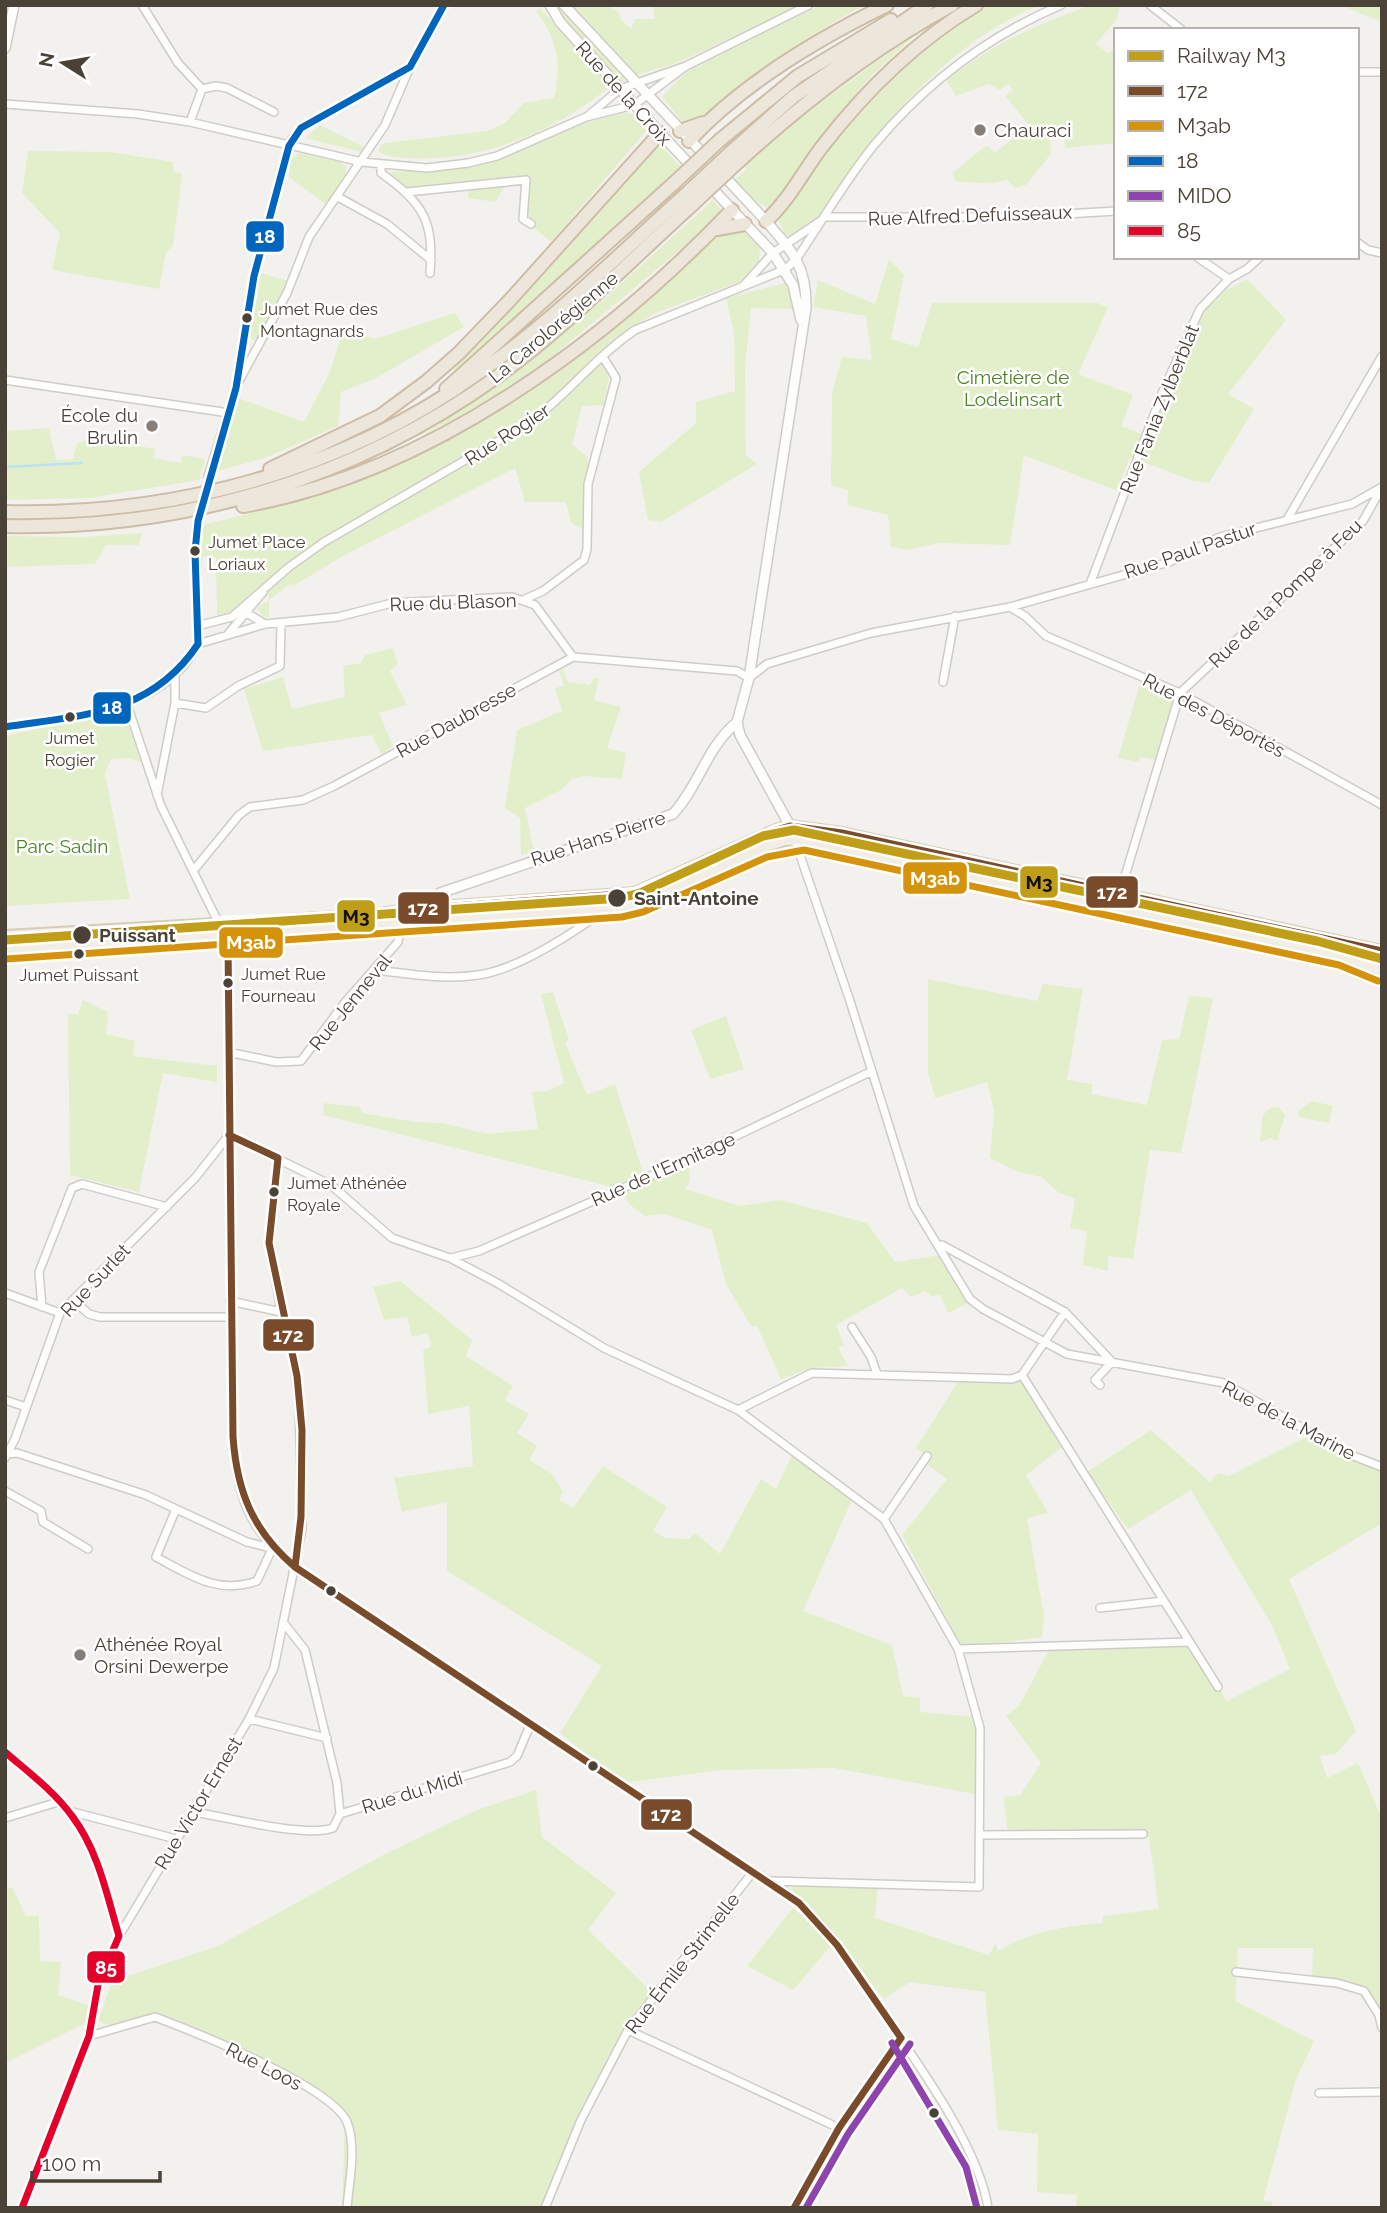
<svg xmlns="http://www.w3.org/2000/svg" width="1387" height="2213" font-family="Raleway,sans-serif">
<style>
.green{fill:#e3efcb}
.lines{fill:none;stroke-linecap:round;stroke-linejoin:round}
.stream{stroke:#bbe1f3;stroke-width:2.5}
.minor-tunnel{stroke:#d1cec9;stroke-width:7;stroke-dasharray:7 3.5;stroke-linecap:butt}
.minor-casing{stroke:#cfccc7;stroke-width:10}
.tertiary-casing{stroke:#cfccc7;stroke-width:12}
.primary-casing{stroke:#d7ccb9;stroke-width:14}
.motorway-casing{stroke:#cdbca6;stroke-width:16}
.minor{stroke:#fdfdfc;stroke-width:7}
.tertiary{stroke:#fdfdfc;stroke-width:9}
.primary{stroke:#f2eee5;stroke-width:10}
.motorway{stroke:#ede6db;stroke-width:12}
.tram{stroke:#dadad9;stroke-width:2}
.motorway-bridge-casing{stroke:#cdbca6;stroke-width:16;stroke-linecap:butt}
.motorway-bridge{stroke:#ede6db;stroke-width:12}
.bus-1-casing{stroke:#fff;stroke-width:12}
.bus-2-casing{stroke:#fff;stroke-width:12}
.bus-3-casing{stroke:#fff;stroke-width:12}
.bus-4-casing{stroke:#fff;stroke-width:12}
.bus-5-casing{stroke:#fff;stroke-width:12}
.bus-1{stroke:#7a4b2a;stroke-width:7}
.bus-2{stroke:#d5920b;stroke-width:7}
.bus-3{stroke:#0065bd;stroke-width:7}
.bus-4{stroke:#8e44ad;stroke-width:7}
.bus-5{stroke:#e4002b;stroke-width:7}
.rail-1-casing{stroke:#fff;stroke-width:14}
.rail-1{stroke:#c09e17;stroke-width:9}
.poi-dot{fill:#867f77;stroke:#fff;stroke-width:2.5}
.bus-dot{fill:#4b4237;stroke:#fff;stroke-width:2.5}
.labels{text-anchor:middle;stroke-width:5;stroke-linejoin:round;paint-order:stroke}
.bus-label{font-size:17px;fill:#4b4237;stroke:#fff;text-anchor:start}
.street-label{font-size:19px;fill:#4b4237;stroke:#fff}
.poi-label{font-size:19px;fill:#4b4237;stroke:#fff;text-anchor:start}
.park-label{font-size:19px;fill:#4f8324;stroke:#fff}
.stop-label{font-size:19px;font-weight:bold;fill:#4b4237;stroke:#fff;text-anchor:start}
.line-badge{stroke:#fff;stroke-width:2.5}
.badge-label{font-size:19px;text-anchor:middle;font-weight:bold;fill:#fff}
.pale-badge-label{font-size:19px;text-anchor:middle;font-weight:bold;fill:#111}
</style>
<rect width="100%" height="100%" fill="#f3f1ed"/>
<path class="green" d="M553,5H559L627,80L621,83Z
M572,5H606L619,12L621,20L631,29L635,19H655L653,7L657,5H804L674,64L637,75L599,40Z
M821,5H866C825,24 788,53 752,80C730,97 710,116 683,123L662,96L688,71Z
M964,5H1041C973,30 912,91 868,146C843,177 828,216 794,238L785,234L775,213L730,184L747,169L739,161L921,30L870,77L819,145L941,19Z
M1091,5L1120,6L1117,19L1096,44L1108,53L1116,49V143L1065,148L1064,131L1049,128L1051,154L1026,185L1015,188L1007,180L994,183L957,182L952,173L987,145L995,153L1029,125L1005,96L1013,90L1008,84L999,90L989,84L956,96L946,80C994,43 1035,25 1091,5Z
M1340,5H1379L1382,7V22Z
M540,8L604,78L608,88C555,132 478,163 408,158C398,157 385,158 378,150L384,143L487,131L505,123L524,103L554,98C563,65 556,37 536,11Z
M624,113L634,114L647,130L551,242L523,219L525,180L507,181L496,202L468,198L469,187L409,189L390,175L392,172L466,168L582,123Z
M320,125L364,147L361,152L306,138Z
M659,144L681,167L542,297L455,371L451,366L653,147Z
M28,151L111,152L173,162L174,172L182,174L173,246L166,252L159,289L52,270L60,233L22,193Z
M299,153L340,162L346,166V175L327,205L289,177L291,159Z
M713,200L724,213L524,380L418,439L524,363L602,301Z
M731,230L743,231L760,247L759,262L739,282L658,312L634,325L609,343L588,368L517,426L400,495L514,432L603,357L610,370L604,405L582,406L572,445L588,457L585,530L571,523L566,502H525L515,468L345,555L293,586L290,584L269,600V617H264L257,608L269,600L268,592L301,562L247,603L217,618L216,557L201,556V525C349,493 488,434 605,336C644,303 681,267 719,233Z
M889,259L904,275L891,339L918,347L932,303H1097L1108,307L1078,374L1133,395L1121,426L1150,437L1178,364L1206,309L1227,290L1247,279L1286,320L1228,394L1254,409L1209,483L1193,481L1130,457L1117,491L1024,455L1010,545L939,543L908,550L891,547L888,515L847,505L848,490L831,485L832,393L842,357L872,360L866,316L813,307L818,280L875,304Z
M261,273L289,281L284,294L255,341L250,338Z
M785,283L800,309L751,308L745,367L746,455L757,464L661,522L648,520L639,472L696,423V402L735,391L734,333L726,298Z
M455,313L464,327L376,378L341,392L338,426L265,458L214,472L238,398L304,422L330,372L344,327L375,339Z
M49,428L56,460L73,459L77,443L93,438L155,449L153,458L181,463L183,455L205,459L199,480L90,498L5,500V431Z
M142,533L139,545H106L95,564L5,567V536L83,537Z
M393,648L398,664L390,671L407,705L379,713L393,746L382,755L372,735L263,751L244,689L283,677L292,709L345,697L343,666L361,663L365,655Z
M563,669L568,682L590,685L594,678L599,679L594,700L621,707L607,748L626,753L622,779L584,776L572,779L561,790L525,808L534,852L521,855L520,818L505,808L517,730L562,711L555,688L564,686L559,670Z
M1141,680L1175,693L1156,760L1140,757L1138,762L1118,758Z
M120,710L125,714L141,763L131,758L111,759L105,774L130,899L5,906V736Z
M928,979L1037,1001L1043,984L1083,989L1067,1080L1092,1084V1094L1147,1105L1162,1040L1179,1039L1189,996L1213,998L1181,1153L1150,1150L1133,1259L1108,1256V1271L1083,1265L1087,1231L1070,1228L1075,1199L1059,1193L1042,1177L1018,1172L990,1158L994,1110L987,1082L935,1098L928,1073Z
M553,992L569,1040L565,1043L587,1095L615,1084L643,1173L612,1187L323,1115L324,1103L360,1107L362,1113L415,1122L442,1123L488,1134L538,1129L532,1092L548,1091L564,1083L541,994Z
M83,1000L108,1012L106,1034L135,1041L133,1056L217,1066V1082L163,1073L139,1192L70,1175L68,1014H78Z
M726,1016L744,1069L710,1079L691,1030Z
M1312,1101L1333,1106L1329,1123L1299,1117L1298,1111Z
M1279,1107L1285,1115L1277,1141L1270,1138L1260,1142L1263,1115L1270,1108Z
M689,1158L690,1181L685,1189L740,1206L780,1200L867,1223L895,1262L941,1255L970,1302L948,1313L940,1295L931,1296L925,1291L911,1297L902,1288L836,1325L844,1345L838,1348L848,1366L812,1368L781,1379L757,1326H751L726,1284L712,1230L664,1214L645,1216L629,1204L620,1189Z
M400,1281L472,1340L466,1356L513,1386L505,1400L529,1414L517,1433L537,1446L529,1460L552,1474L563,1491L559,1500L573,1508L603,1466L667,1507L653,1531L665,1538L689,1539L695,1533L720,1554L761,1479L776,1489L794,1451L854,1495L803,1611L892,1645L903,1696L920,1698V1712L977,1717L980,1795L834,1768L721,1770L622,1783L560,1733L602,1666L447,1571V1502L402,1512L394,1478L473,1466L469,1406L428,1414L423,1350L431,1347L428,1333L412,1337L407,1317L384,1320L373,1287Z
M1022,1375L1061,1448L1026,1475L1048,1513L1027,1518L1044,1616L1042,1637L963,1648L902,1535L947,1479L923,1462L927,1456L916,1448L961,1377Z
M1151,1430L1210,1482L1218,1473L1229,1476L1308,1436L1382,1473V1523L1289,1579L1356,1731L1336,1754L1320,1756L1327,1778L1358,1763L1382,1819V2022C1372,1984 1346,1986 1312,1978L1313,1948H1238L1235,2001L1314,2041L1296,2079L1263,2201L1272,2202L1273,2208H1076L1077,2195L1037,2192L1038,2134L998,2130L985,1992L910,1982L884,1999L853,1961L834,1931L791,1889L794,1886L878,1885L875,1918L989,1955L996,1943L998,1951C1031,1931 1066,1926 1103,1923V1916L1159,1909L1149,1837L1143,1834L1008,1835L1004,1797L1020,1795L1041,1763L1006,1716L1019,1706L1051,1646L1189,1642L1227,1701L1290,1669L1273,1627L1191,1490L1128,1529L1087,1472Z
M536,1790L542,1837L616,1893L588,1930L654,1994L557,2173L545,2208H342L345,2119L329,2103L238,2052L155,2017L115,2027L98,2021L114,1975H131L218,1946L385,1854L477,1810Z
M12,1887L26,1916H39L40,1961L61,1962L58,1995L94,2007L92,2020L5,2063V1889Z
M793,1908L835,1941L793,1990L747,1966Z"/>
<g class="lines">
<path class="stream" d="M5,467L82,463"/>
<path class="minor-tunnel" d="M196,529L201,506"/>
<defs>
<path id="minor" d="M142,5L178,63L202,89
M1150,5L1182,30
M1357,72H1382
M5,104L138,114L190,122L362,162L427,168L468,163L497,156L586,117L634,105L686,66
M589,115L620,89L686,66L809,5
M190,122L202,89L216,86L227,88L274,112
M381,165V173C424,204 434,221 430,273
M407,192L526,180L523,219L531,224
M338,197L387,224L431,260
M825,217H1014L1116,211
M1357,242L1368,250L1382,253
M1197,257L1229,279
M743,286L773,253L822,220
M5,380L229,413
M239,381L287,293L309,237L385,125L410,67
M208,476L236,388L254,276L291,140L301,128L410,67L444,5
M1288,518L1382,356
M196,529L198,644
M1090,584L1163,391L1200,309L1229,279L1247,269L1260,257
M525,599L543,591L584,560L587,549L588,484L616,378L603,357
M1010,607L1025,616L1046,636L1180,693L1382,805
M245,612L265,624
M197,626L232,617L289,567L324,542L531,422C567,394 597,356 635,330L786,269L797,258C823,220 846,179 875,144C926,83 988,36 1061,5
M228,634L263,592
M198,644L265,624L338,617L392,603L512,597L535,605L573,657
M943,682L955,616
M175,703L206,708L238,686L280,666L281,624
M127,704L161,806L228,942L233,1437C236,1493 248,1531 295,1567L753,1872C784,1887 812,1913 834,1940C850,1961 864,1985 879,2007C915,2060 979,2146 988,2208
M5,727C73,715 163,714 198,644
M157,795L175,703V676
M790,826L850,1001L914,1206L970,1299L983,1309L1067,1354L1224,1383L1346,1453L1382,1467
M193,871L239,815L250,807L303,800L334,786L573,657L737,671L749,678L767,664L871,633L1010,607L1169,562L1220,537L1352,504L1382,487
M1116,906L1180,693L1363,521L1381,489
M375,970C410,974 444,980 478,975C515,970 565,938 595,917L596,897
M228,1052L276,1062L301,1061L346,1001L398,942L403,919
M229,1135L331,1185L392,1238L450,1258L499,1284L604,1348L738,1410L884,1519L958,1649L980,1728L979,1887L772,1881
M942,1245L1065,1312L1112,1362
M451,1258L479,1251L673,1166L872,1071
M5,1293L60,1313
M73,1300L89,1314L100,1317H231
M230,1301L281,1312
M42,1307L39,1272L72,1188L82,1184L167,1207
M852,1327L871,1357L877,1374
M1022,1375L1218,1687
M1022,1375L1065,1312
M1100,1385L1095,1380L1112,1362
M5,1400L26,1407
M738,1410L812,1373L1012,1379L1022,1375
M7,1454L17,1453L146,1495L247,1542L271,1548
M5,1458L15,1439L60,1313L195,1178L229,1135
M5,1491L41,1511L43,1522L88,1549
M176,1509L156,1557C190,1575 218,1595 257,1581L272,1549
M884,1519L927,1456
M1100,1608L1163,1601
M283,1622L305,1650L337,1783L340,1814
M958,1649L1189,1642
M249,1719L327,1738
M5,1752C29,1774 61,1797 78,1824C99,1857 108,1899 119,1936
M69,1811L176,1839
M194,1812C226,1817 305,1838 333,1828L340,1814L510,1762L517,1756L531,1723
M5,1818L58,1802
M980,1835L1143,1834
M1236,1972L1337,1983L1364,1991L1379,2015L1382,2028
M628,2030L839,2128
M89,2036L155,2017C195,2032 331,2086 347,2122C357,2148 349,2181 347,2208
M1319,2093L1382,2092
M22,2208L89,2036L98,1985L119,1936L249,1719L274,1668L302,1529L299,1405L293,1355L281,1312L269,1241L278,1158
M545,2208L581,2120L628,2030L753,1872
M794,2208L839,2128L901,2038"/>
<path id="tertiary" d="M550,5L560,22L660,133L773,253L793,285L801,320
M564,5L766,221C792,251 807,266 806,308L749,678L737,722L740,735L790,826
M5,48L14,5
M437,913L440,893L673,814C699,786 706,748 737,722"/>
<path id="primary" d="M5,936L375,915L412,909L635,893L776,830L790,826L842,833L1382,951
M5,949L620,907L639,902L763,847L785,840L805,839L1342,955L1382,971"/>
<path id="motorway" d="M680,131L703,123
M720,140L798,76L891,20
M689,141C743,83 817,39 887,5
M731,152L793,97L927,5
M739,161C804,102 874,47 952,5
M766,221C789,200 803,172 821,148C865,91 914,42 976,5
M717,229L745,224
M446,389L673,184
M270,469L380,416L426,382L459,353L510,300L660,133
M243,506C427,474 605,343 732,210
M5,512C173,516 343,471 480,372C554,320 618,255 685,195
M5,526C182,530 354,480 498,376C568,325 630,261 693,204"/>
</defs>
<use href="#minor" class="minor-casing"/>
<use href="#tertiary" class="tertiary-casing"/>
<use href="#primary" class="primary-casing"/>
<use href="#motorway" class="motorway-casing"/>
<use href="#minor" class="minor"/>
<use href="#tertiary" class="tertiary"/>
<use href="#primary" class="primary"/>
<use href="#motorway" class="motorway"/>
<path class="tram" d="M857,842L891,852
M5,944H13"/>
<defs>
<path id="motorway-bridge" d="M673,184L720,140
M685,195L731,152
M693,204L739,161"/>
</defs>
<use href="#motorway-bridge" class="motorway-bridge-casing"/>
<use href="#motorway-bridge" class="motorway-bridge"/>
<defs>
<path id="bus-1" d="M229,1135L278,1158L269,1243L297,1376L302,1430L301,1517L295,1567
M901,2038L837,1945L799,1903L295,1567C253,1531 237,1492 233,1437L228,942L220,922L375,915L412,909L635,893L776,830L790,826L842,833L1382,951
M794,2208L839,2128L901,2038"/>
<path id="bus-2" d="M6,959L622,917L643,912L767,857L804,850L1339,965L1378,981"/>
<path id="bus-3" d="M198,644L195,552L198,521L236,388L254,276L289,146L301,128L410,67L444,5
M5,727C82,715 151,715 198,644"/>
<path id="bus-4" d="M892,2043L966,2167L977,2208
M806,2208L848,2134L910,2044"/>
<path id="bus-5" d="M5,1752C28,1772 54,1791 72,1816C98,1850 107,1895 119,1936L98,1985L89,2036L22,2208"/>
</defs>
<use href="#bus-1" class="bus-1-casing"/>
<use href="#bus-2" class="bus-2-casing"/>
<use href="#bus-3" class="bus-3-casing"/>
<use href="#bus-4" class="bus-4-casing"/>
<use href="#bus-5" class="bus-5-casing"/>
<use href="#bus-1" class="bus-1"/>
<use href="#bus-2" class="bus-2"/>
<use href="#bus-3" class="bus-3"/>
<use href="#bus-4" class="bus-4"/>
<use href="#bus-5" class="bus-5"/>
<defs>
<path id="rail-1" d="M5,940L621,898L640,893L763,836L794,830L1317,941L1382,959"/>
</defs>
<use href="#rail-1" class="rail-1-casing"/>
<use href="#rail-1" class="rail-1"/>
</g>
<g class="poi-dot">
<circle cx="980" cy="130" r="7"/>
<circle cx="152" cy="426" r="7"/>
<circle cx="80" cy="1655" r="7"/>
</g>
<g class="bus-dot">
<circle cx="247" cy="318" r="6"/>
<circle cx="195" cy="551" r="6"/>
<circle cx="70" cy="717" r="6"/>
<circle cx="617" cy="898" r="10"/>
<circle cx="82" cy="935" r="10"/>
<circle cx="79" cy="954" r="6"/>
<circle cx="228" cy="983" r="6"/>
<circle cx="274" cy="1192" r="6"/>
<circle cx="331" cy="1591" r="6"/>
<circle cx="593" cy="1766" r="6"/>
<circle cx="934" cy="2113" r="6"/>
</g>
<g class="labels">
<g class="bus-label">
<text x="260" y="315">Jumet Rue des<tspan x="260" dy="22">Montagnards</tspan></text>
<text x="208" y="548">Jumet Place<tspan x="208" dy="22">Loriaux</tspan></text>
<text x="70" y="744" text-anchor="middle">Jumet<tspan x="70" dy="22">Rogier</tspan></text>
<text x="241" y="980">Jumet Rue<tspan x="241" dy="22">Fourneau</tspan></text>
<text x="79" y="981" text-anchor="middle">Jumet Puissant</text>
<text x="287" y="1189">Jumet Athénée<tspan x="287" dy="22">Royale</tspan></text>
</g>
<g class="street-label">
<text transform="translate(624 93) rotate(48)" y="7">Rue de la Croix</text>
<text transform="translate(970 215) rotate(-2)" y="7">Rue Alfred Defuisseaux</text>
<text transform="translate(553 327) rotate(-40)" y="7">La Carolorégienne</text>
<text transform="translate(1159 409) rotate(-68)" y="7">Rue Fania Zylberblat</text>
<text transform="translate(507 434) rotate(-33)" y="7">Rue Rogier</text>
<text transform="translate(1190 550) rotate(-19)" y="7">Rue Paul Pastur</text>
<text transform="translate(1285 593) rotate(-44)" y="7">Rue de la Pompe à Feu</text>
<text transform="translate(453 602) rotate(-2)" y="7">Rue du Blason</text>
<text transform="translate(1214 715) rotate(28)" y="7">Rue des Déportés</text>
<text transform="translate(456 720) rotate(-29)" y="7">Rue Daubresse</text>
<text transform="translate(598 838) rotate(-18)" y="7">Rue Hans Pierre</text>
<text transform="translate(350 1002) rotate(-51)" y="7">Rue Jenneval</text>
<text transform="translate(663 1169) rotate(-24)" y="7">Rue de l'Ermitage</text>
<text transform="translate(95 1280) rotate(-47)" y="7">Rue Surlet</text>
<text transform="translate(1289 1420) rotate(28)" y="7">Rue de la Marine</text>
<text transform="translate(412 1792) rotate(-17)" y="7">Rue du Midi</text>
<text transform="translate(198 1803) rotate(-59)" y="7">Rue Victor Ernest</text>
<text transform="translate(682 1963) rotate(-52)" y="7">Rue Émile Strimelle</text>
<text transform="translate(264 2066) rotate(27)" y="7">Rue Loos</text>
</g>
<g class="poi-label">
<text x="994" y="137">Chauraci</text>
<text x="138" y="422" text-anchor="end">École du<tspan x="138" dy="22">Brulin</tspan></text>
<text x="94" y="1651">Athénée Royal<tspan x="94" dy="22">Orsini Dewerpe</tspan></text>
</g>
<g class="park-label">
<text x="1013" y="384">Cimetière de<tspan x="1013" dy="22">Lodelinsart</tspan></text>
<text x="62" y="853">Parc Sadin</text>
</g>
<g class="stop-label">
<text x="634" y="905">Saint-Antoine</text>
<text x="99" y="942">Puissant</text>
</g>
</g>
<g class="line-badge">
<rect x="245" y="220" width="40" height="33" rx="7" fill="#0065bd"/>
<rect x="92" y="691" width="40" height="34" rx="7" fill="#0065bd"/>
<rect x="902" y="861" width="66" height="34" rx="7" fill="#d5920b"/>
<rect x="1019" y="865" width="40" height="34" rx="7" fill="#c09e17"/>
<rect x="1085" y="875" width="54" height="34" rx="7" fill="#7a4b2a"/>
<rect x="397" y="891" width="53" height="34" rx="7" fill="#7a4b2a"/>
<rect x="336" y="899" width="40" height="34" rx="7" fill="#c09e17"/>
<rect x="218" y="926" width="66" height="33" rx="7" fill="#d5920b"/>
<rect x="262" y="1318" width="53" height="34" rx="7" fill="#7a4b2a"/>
<rect x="640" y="1798" width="53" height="33" rx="7" fill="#7a4b2a"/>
<rect x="86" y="1950" width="40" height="34" rx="7" fill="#e4002b"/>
</g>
<g class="badge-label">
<text x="265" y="243">18</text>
<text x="112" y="714">18</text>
<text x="935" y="885">M3ab</text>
<text x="1112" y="899">172</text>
<text x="423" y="915">172</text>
<text x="251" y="949">M3ab</text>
<text x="288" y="1342">172</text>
<text x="666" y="1821">172</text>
<text x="106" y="1974">85</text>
</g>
<g class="pale-badge-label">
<text x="1039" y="889">M3</text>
<text x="356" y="923">M3</text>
</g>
<rect width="1387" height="2213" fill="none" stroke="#4b4237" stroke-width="14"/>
<rect x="1114" y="28" width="245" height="231" fill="#ffffff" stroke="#b7b3af" stroke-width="2"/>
<rect x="1128" y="51" width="35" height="10" fill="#c09e17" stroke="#b7b3af" stroke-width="2"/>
<text x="1177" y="63" font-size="21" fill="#4b4237">Railway M3</text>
<rect x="1128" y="86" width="35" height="10" fill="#7a4b2a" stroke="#b7b3af" stroke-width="2"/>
<text x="1177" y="98" font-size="21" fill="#4b4237">172</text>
<rect x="1128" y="121" width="35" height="10" fill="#d5920b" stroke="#b7b3af" stroke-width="2"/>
<text x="1177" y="133" font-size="21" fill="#4b4237">M3ab</text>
<rect x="1128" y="156" width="35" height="10" fill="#0065bd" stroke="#b7b3af" stroke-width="2"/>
<text x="1177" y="168" font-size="21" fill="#4b4237">18</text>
<rect x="1128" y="191" width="35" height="10" fill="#8e44ad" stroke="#b7b3af" stroke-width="2"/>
<text x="1177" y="203" font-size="21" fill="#4b4237">MIDO</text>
<rect x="1128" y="226" width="35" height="10" fill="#e4002b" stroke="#b7b3af" stroke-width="2"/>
<text x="1177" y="238" font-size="21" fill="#4b4237">85</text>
<g transform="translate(63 63) rotate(281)" stroke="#ffffff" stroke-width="5" paint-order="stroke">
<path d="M0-5L12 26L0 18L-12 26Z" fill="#4b4237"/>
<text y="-10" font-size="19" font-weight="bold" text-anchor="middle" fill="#4b4237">N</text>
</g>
<path d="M32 2171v10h128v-10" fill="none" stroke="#4b4237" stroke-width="3.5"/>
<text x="42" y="2171" font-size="21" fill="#4b4237" stroke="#ffffff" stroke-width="5" paint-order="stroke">100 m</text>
</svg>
